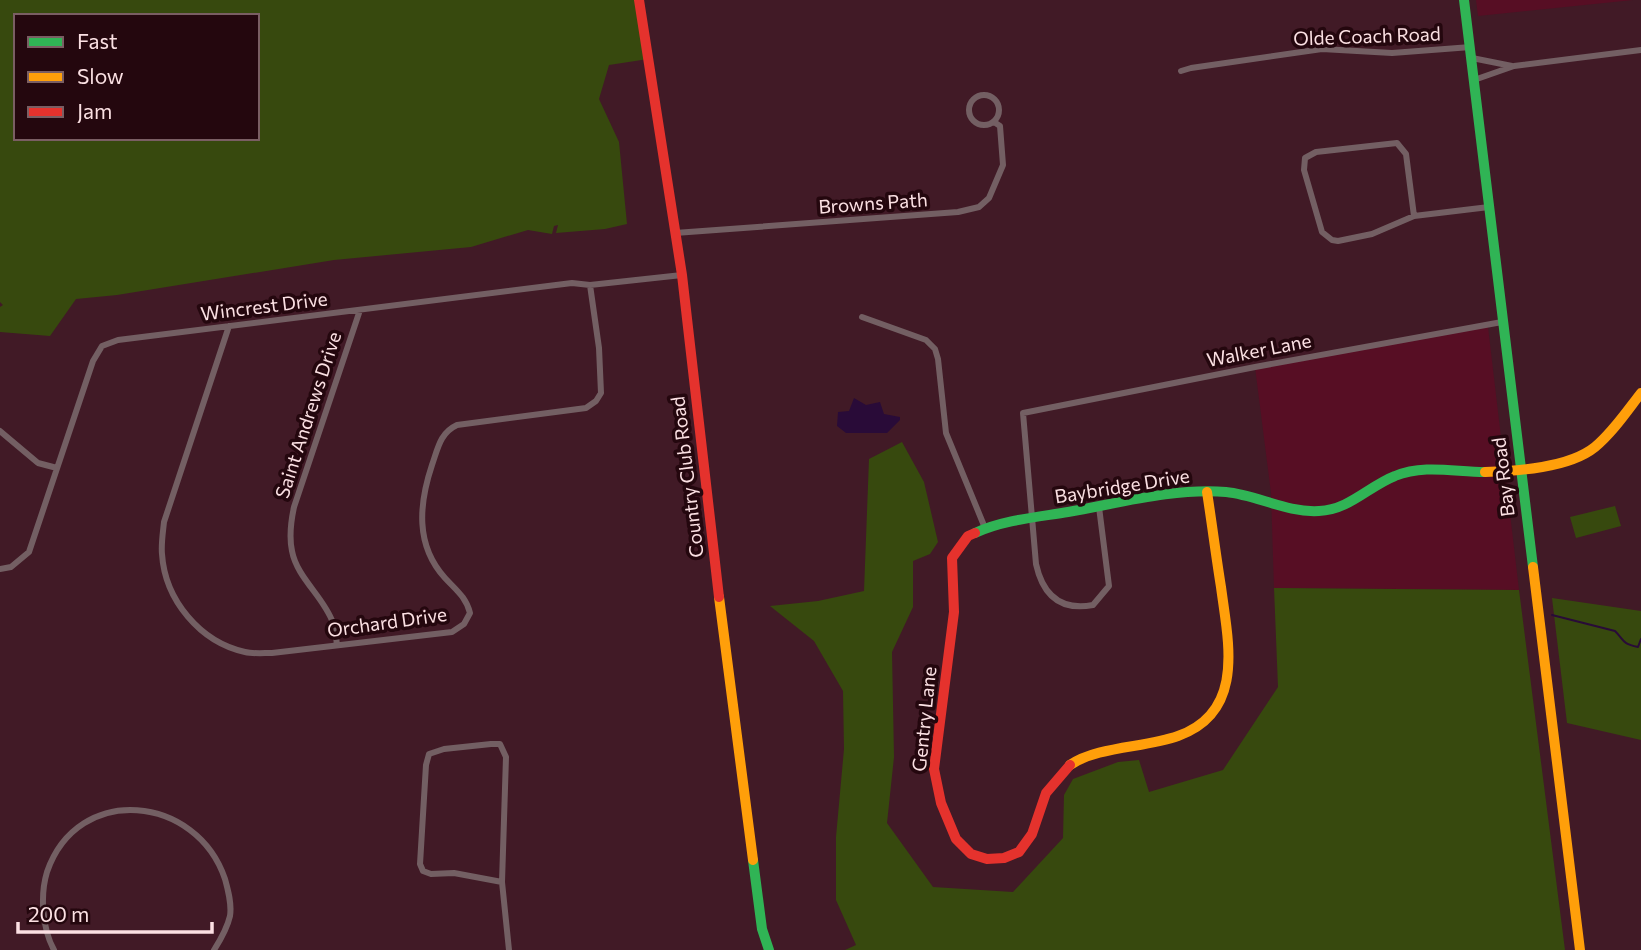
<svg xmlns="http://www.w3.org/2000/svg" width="1641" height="950" font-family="Commissioner,sans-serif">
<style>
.built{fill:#570e24}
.green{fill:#37490e;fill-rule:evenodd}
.water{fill:#290b38}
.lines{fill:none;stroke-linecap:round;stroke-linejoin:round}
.stream{stroke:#290b38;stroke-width:2}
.street{stroke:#735f63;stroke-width:6}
.fast{stroke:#30b455;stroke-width:10}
.slow{stroke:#ff9f0a;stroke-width:10}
.jam{stroke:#e5322d;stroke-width:10}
.labels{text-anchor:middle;stroke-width:7;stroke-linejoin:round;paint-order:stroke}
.street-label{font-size:19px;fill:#fbe0e3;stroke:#24070e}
</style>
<rect width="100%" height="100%" fill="#411a26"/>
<path class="built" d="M1476,0H1633L1478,16Z
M1488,327L1519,590L1274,588L1271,493L1255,367Z"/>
<path class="green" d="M0,0H639L648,59L609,65L599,99L619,142L627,224L605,229L556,233L558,225L554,226L552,234L528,230L471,247L334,260L117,295L76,299L50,336L0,332V307L3,305L0,302ZM16,16H257V138H16Z
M902,442L924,482L938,542L930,554L913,561V607L892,652L894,757L887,823L933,887L1013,892L1063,838L1064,795L1073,779L1118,762L1139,760L1149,792L1223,770L1278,687L1274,588L1519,590L1565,950H845L856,945L836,900V837L844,749L843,691L814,641L770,606L818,601L864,591L869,459Z
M1615,506L1621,526L1576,538L1570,517Z
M1552,598L1641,611V740L1567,723Z"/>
<path class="water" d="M854,398L866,405L880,402L884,414L900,417V420L887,433H846L837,426L838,412L849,411Z"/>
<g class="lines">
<path class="stream" d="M1552,615L1615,631C1625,641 1621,643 1638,647L1641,639"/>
<path class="street" d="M1472,58L1512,66
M1181,71L1191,68L1322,49L1392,53L1471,47
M1474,80L1514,66L1641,50
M969 110a15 15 0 1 1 30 0a15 15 0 1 1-30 0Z
M1414,216L1406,154L1397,143L1316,152L1305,158L1304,170L1322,232L1332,240L1338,241L1372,234L1414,216L1489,207
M675,233L958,212L979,207L989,198L1003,165L1000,126L994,122
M862,317L926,340L935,349L938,359L946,433L985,528
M229,326L164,522C163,532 161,544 162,554C165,600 200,642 245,652C253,654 263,653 272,653L452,632L464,624L470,613C466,597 456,590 445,578C415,545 419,504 432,465C438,448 440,433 457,425L586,408L596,401L601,393L599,348L590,285
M0,431L38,463L57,468
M1099,507L1109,586L1093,605C1061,611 1043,596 1036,564L1023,413L1255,367L1502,322
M0,569L11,567L29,552L93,361L102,346L118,340L572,283L590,285L682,275
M337,645C336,638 336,630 333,623C324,597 297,578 292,551C289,537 291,521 294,507L360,310
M491,744H500L506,757L502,882L454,873L431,874L423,871L420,864L426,765L429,754L444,749Z
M502,882L509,950
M54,950C42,928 40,895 47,872C78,782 197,795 225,879C228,890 232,904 230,916C227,929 221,939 214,950"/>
<path class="fast" d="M1464,0L1533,567
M975,533C1003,520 1038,517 1068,512C1120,503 1173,488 1226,492C1257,495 1287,513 1319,511C1349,510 1369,486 1395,476C1424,464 1455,472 1485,472
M753,860L762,929L769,950"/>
<path class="slow" d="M1485,472C1517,471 1569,468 1595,447C1613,432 1627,411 1641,393
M1533,567L1580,950
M719,597L753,860
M1070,765C1098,746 1145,748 1178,736C1246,712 1228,641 1221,587C1216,556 1212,524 1207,492"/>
<path class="jam" d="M639,0L682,275L719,597
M975,533L968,536L952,558L954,612L934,769L941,803L956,839L971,854L987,859L1004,858L1019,852L1032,834L1046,793L1070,765"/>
</g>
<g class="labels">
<g class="street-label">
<text transform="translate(1367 36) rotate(-2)" y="7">Olde Coach Road</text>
<text transform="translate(873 203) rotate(-4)" y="7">Browns Path</text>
<text transform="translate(264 306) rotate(-7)" y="7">Wincrest Drive</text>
<text transform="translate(1259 350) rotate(-11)" y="7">Walker Lane</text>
<text transform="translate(308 415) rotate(-72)" y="7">Saint Andrews Drive</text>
<text transform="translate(687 477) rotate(-97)" y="7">Country Club Road</text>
<text transform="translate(1503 477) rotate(-97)" y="7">Bay Road</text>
<text transform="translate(1122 486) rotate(-9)" y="7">Baybridge Drive</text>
<text transform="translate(387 622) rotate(-8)" y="7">Orchard Drive</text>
<text transform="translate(924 719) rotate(-84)" y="7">Gentry Lane</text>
</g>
</g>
<rect x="14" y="14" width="245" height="126" fill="#24070e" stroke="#7a5e63" stroke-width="2"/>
<rect x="28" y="37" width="35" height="10" fill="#30b455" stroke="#7a5e63" stroke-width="2"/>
<text x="77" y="49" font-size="21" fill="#fbe0e3">Fast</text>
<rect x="28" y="72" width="35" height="10" fill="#ff9f0a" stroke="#7a5e63" stroke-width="2"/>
<text x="77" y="84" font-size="21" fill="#fbe0e3">Slow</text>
<rect x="28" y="107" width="35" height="10" fill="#e5322d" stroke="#7a5e63" stroke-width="2"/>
<text x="77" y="119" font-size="21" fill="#fbe0e3">Jam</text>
<path d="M18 922v10h194v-10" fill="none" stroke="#fbe0e3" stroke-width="3.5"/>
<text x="28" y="922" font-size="21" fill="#fbe0e3" stroke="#24070e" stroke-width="5" paint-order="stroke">200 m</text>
</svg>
